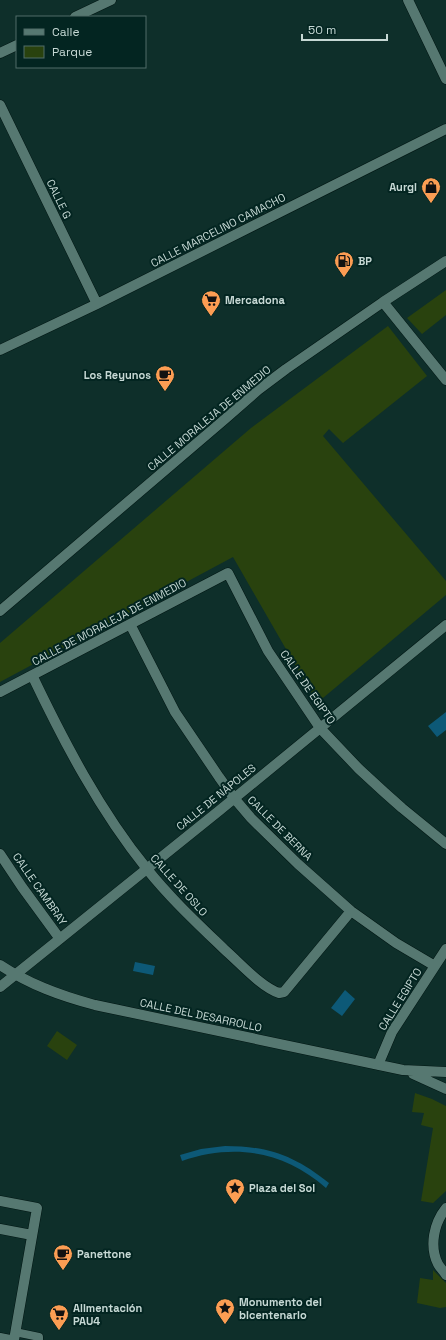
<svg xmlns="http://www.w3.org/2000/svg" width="446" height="1340" font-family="'Space Grotesk',sans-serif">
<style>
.green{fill:#29420e}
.water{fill:#0d5977}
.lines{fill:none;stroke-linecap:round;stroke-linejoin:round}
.pedestrian-casing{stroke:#001613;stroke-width:9}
.minor-casing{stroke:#001613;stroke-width:11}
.tertiary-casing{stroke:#001613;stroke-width:11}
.pedestrian{stroke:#567871;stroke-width:8}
.minor{stroke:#567871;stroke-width:10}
.tertiary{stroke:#567871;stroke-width:10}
.labels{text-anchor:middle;stroke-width:4;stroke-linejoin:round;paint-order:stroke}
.poi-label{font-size:11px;font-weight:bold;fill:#c6d8d4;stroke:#032521;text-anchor:start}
.street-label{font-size:11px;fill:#c6d8d4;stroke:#032521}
</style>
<rect width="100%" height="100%" fill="#0e2f2a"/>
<path class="green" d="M446,290V315L422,334L407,318Z
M388,326L427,376L343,443L329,429L323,436L446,581V595L317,703L233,557L0,682V643L251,428Z
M57,1031L77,1045L67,1060L47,1046Z
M415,1093L432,1099L446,1106V1191L433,1203L421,1201L433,1128L421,1125L424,1113L412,1112Z
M433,1270L446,1283V1307L440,1308L417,1303L420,1278L433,1280Z"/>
<path class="water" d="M446,712V730L437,737L428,726Z
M135,962L155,966L153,975L133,971Z
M345,990L355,999L342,1016L331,1008Z
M225,1146C269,1146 295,1156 329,1183L326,1188C284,1151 234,1143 182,1161L180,1155L201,1149Z"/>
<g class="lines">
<defs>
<path id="pedestrian" d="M15,1332L39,1337V1340"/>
<path id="minor" d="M75,17L111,0
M0,53L17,45
M0,105L97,304
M383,302L446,380
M0,350L97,304L446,129
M0,611L225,419L258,390L286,369L383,302L446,261
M130,624L175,712L219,777L234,798L251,818L298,864L351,911L396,943L435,966
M32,675C64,742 100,811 147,869C170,898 198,924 225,950C240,963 261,987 279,993L284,992L351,911
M0,692L228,573L268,651L320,728L359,769L384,792L402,808L446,844
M0,854L22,887L60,939
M0,965C30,985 61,996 95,1005L403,1070L446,1072
M0,987L220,810L446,625
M378,1065L392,1032L446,949
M413,1074L446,1089
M0,1201L37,1208L14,1340
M446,1208C434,1223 429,1246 438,1264C440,1268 444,1271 446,1275
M0,1229L32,1235
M0,1338L10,1340"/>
<path id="tertiary" d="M408,0L446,79"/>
</defs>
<use href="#pedestrian" class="pedestrian-casing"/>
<use href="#minor" class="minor-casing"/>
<use href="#tertiary" class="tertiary-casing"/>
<use href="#pedestrian" class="pedestrian"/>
<use href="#minor" class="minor"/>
<use href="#tertiary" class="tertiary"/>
</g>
<defs>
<symbol id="shop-pin" viewBox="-11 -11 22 30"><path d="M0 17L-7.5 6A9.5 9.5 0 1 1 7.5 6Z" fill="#fc9d53" stroke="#032521"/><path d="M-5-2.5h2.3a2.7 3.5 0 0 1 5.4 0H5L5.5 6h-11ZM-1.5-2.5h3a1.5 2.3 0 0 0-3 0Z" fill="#111"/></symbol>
<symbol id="fuel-pin" viewBox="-11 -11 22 30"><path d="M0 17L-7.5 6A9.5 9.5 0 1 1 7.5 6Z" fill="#fc9d53" stroke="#032521"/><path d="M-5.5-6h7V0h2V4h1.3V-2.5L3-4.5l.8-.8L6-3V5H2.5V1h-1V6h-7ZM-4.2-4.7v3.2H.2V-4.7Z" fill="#111"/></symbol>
<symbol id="supermarket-pin" viewBox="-11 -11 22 30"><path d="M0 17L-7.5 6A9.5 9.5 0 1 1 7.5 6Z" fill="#fc9d53" stroke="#032521"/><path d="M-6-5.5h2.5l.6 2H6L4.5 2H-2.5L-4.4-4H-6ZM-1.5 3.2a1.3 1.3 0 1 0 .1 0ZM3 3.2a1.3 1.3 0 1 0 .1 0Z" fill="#111"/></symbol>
<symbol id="cafe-pin" viewBox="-11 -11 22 30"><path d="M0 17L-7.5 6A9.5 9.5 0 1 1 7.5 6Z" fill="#fc9d53" stroke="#032521"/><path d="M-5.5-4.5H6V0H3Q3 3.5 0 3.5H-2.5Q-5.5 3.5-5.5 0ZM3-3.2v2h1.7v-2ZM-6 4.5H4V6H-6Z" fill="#111"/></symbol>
<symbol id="sight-pin" viewBox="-11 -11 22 30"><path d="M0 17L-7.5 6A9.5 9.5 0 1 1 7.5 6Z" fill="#fc9d53" stroke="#032521"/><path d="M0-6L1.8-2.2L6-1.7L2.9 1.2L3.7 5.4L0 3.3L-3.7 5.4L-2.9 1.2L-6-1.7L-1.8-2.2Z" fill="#111"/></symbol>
</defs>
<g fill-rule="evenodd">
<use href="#shop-pin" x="420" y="176" width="22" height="30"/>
<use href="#fuel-pin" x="333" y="250" width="22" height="30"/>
<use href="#supermarket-pin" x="200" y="289" width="22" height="30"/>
<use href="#cafe-pin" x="154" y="364" width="22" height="30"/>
<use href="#sight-pin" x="224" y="1177" width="22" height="30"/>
<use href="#cafe-pin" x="52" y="1243" width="22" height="30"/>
<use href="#sight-pin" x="214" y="1297" width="22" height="30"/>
<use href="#supermarket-pin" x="48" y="1303" width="22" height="30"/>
</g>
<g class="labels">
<g class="poi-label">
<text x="417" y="191" text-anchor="end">Aurgi</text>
<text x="358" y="265">BP</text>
<text x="225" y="304">Mercadona</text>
<text x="151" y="379" text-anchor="end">Los Reyunos</text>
<text x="249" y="1192">Plaza del Sol</text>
<text x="77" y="1258">Panettone</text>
<text x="239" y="1306">Monumento del<tspan x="239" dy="13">bicentenario</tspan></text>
<text x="73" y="1312">Alimentación<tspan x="73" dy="13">PAU4</tspan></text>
</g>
<g class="street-label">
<text transform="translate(59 199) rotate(64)" y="4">CALLE G</text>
<text transform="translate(218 230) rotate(-27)" y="4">CALLE MARCELINO CAMACHO</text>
<text transform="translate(209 418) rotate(-40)" y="4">CALLE MORALEJA DE ENMEDIO</text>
<text transform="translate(109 622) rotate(-28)" y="4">CALLE DE MORALEJA DE ENMEDIO</text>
<text transform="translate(308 687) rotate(55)" y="4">CALLE DE EGIPTO</text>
<text transform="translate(216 797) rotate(-39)" y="4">CALLE DE NÁPOLES</text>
<text transform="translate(280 828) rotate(45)" y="4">CALLE DE BERNA</text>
<text transform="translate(179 885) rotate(48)" y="4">CALLE DE OSLO</text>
<text transform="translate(40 889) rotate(55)" y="4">CALLE CAMBRAY</text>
<text transform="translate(400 999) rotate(-58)" y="4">CALLE EGIPTO</text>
<text transform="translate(201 1015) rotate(12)" y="4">CALLE DEL DESARROLLO</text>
</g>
</g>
<rect x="16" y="16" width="130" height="52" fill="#032521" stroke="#516d69"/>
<rect x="24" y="29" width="20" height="6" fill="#567871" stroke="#516d69"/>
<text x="52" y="36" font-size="12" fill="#c6d8d4">Calle</text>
<rect x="24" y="46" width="20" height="12" fill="#29420e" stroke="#516d69"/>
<text x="52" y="56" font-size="12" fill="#c6d8d4">Parque</text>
<path d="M302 34v6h85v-6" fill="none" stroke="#c6d8d4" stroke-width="2"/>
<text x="308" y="34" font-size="12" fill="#c6d8d4" stroke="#032521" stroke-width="3" paint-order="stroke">50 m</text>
</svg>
